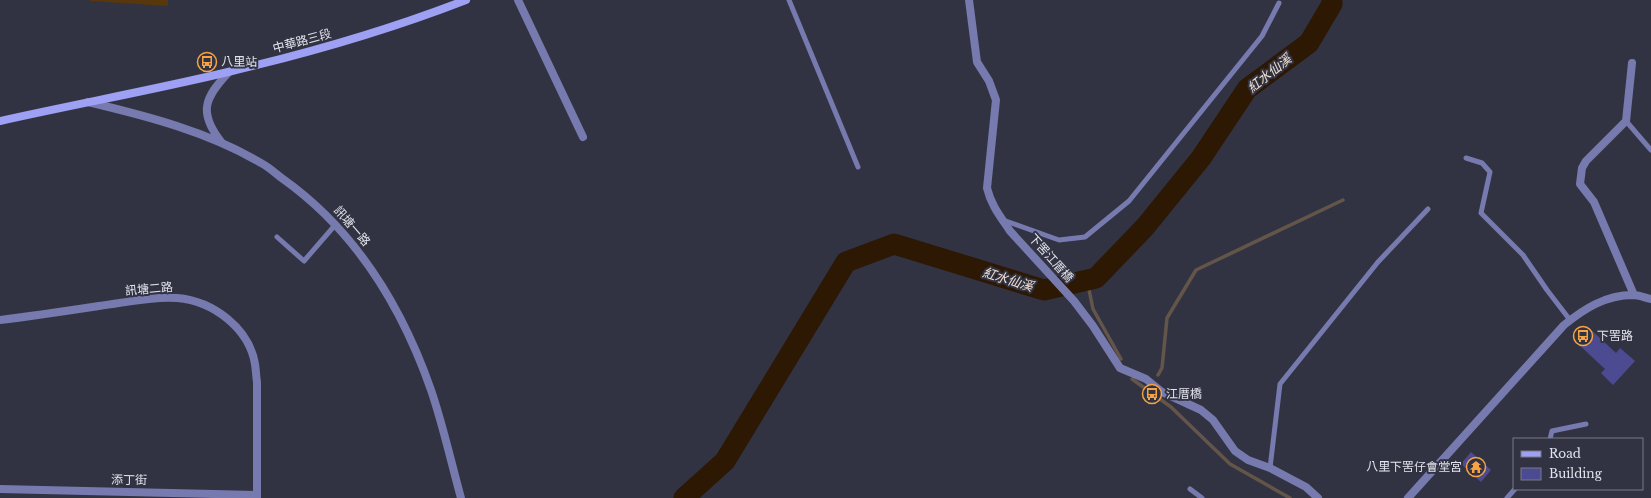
<svg xmlns="http://www.w3.org/2000/svg" width="1651" height="498" font-family="'Libre Baskerville','Noto Sans TC',serif">
<style>
.green{fill:#59370d}
.lines{fill:none;stroke-linecap:round;stroke-linejoin:round}
.stream{stroke:#635549;stroke-width:3.5}
.river{stroke:#2c1803;stroke-width:21}
.building{fill:#4c4b92}
.service{stroke:#777aae;stroke-width:5}
.minor{stroke:#777aae;stroke-width:8}
.tertiary{stroke:#777aae;stroke-width:8}
.secondary{stroke:#9da0f3;stroke-width:8}
.labels{text-anchor:middle;stroke-width:4;stroke-linejoin:round;paint-order:stroke}
.street-label{font-size:12px;fill:#e2e3ec;stroke:#323342}
.poi-label{font-size:12px;fill:#e2e3ec;stroke:#323342;text-anchor:start}
.water-label{font-size:13px;font-style:italic;fill:#f2e1d1;stroke:#323342}
</style>
<rect width="100%" height="100%" fill="#323342"/>
<path class="green" d="M90,0H168V6L90,1Z"/>
<g class="lines">
<path class="stream" d="M1087,280L1093,309L1121,359
M1158,375L1162,368L1167,318L1196,270L1343,200
M1132,379L1171,407L1230,464L1290,498"/>
<path class="river" d="M684,498L725,461L846,262L894,244L1044,290L1096,278L1145,227L1201,158L1247,89L1309,43L1332,4V0"/>
</g>
<path class="building" d="M1589,328L1616,353L1620,348L1635,361L1613,385L1601,373L1605,369L1576,342Z
M1471,452L1491,470L1481,482L1461,464Z"/>
<g class="lines">
<path class="service" d="M789,0L858,167
M1626,121L1651,150
M1466,158L1482,163L1490,172L1481,213L1523,255L1547,290L1570,320
M1003,220L1059,240L1085,237L1129,201L1262,36L1279,3
M277,237L304,261L336,224
M1550,439L1552,431L1586,424
M1270,468L1280,384L1378,262L1428,209
M1190,489L1202,498
M1507,498L1515,489"/>
<path class="minor" d="M518,0L583,137
M969,0L977,62L989,81L996,100L987,188C991,205 1000,216 1010,231L1074,301L1093,326L1120,368L1146,379L1162,392L1201,410L1213,420L1235,451L1248,460L1270,468L1306,487L1318,498
M1632,63L1626,121L1586,161L1582,168L1580,184L1594,202L1634,295
M0,320C33,316 66,311 99,306C124,303 152,296 177,298C213,301 249,328 255,364C256,370 256,376 257,382V498
M0,489L257,495
M1408,498L1564,325C1584,309 1605,295 1633,295C1639,295 1645,298 1651,299"/>
<path class="tertiary" d="M88,102C147,116 209,132 261,163C269,167 276,174 283,179C356,231 402,307 431,390C443,425 451,462 461,498
M222,143C198,113 204,98 229,72"/>
<path class="secondary" d="M0,121C76,104 153,90 228,72C309,53 389,30 466,0"/>
</g>
<defs>
<symbol id="bus-ring" viewBox="-11 -11 22 22"><circle r="9.5" fill="#323342" stroke="#f5a345" stroke-width="1.5"/><path d="M-5-6H5V4H4V6H2V4H-2V6H-4V4H-5ZM-3.5-4V0h7V-4ZM-3.5 1.2v1.5H-2V1.2ZM2 1.2v1.5H3.5V1.2Z" fill="#f5a345"/></symbol>
<symbol id="temple-ring" viewBox="-11 -11 22 22"><circle r="9.5" fill="#323342" stroke="#f5a345" stroke-width="1.5"/><path d="M0-6L5-2H3V0L6.5 2.5H4V6H1.5V3h-3V6H-4V2.5H-6.5L-3 0V-2H-5Z" fill="#f5a345"/></symbol>
</defs>
<g fill-rule="evenodd">
<use href="#bus-ring" x="196" y="51" width="22" height="22"/>
<use href="#bus-ring" x="1572" y="325" width="22" height="22"/>
<use href="#bus-ring" x="1141" y="383" width="22" height="22"/>
<use href="#temple-ring" x="1465" y="456" width="22" height="22"/>
</g>
<g class="labels">
<g class="street-label">
<text transform="translate(302 41) rotate(-15)" y="4">中華路三段</text>
<text transform="translate(352 226) rotate(49)" y="4">訊塘一路</text>
<text transform="translate(1051 258) rotate(48)" y="4">下罟江厝橋</text>
<text transform="translate(149 289) rotate(-5)" y="4">訊塘二路</text>
<text transform="translate(129 480) rotate(1)" y="4">添丁街</text>
</g>
<g class="poi-label">
<text x="221" y="66">八里站</text>
<text x="1597" y="340">下罟路</text>
<text x="1166" y="398">江厝橋</text>
<text x="1462" y="471" text-anchor="end">八里下罟仔會堂宮</text>
</g>
<g class="water-label">
<text transform="translate(1269 73) rotate(-39)" y="5">紅水仙溪</text>
<text transform="translate(1008 279) rotate(17)" y="5">紅水仙溪</text>
</g>
</g>
<rect x="1513" y="438" width="130" height="52" fill="#323342" stroke="#787986"/>
<rect x="1521" y="451" width="20" height="6" fill="#9da0f3" stroke="#787986"/>
<text x="1549" y="458" font-size="12" fill="#e2e3ec">Road</text>
<rect x="1521" y="468" width="20" height="12" fill="#4c4b92" stroke="#787986"/>
<text x="1549" y="478" font-size="12" fill="#e2e3ec">Building</text>
</svg>
